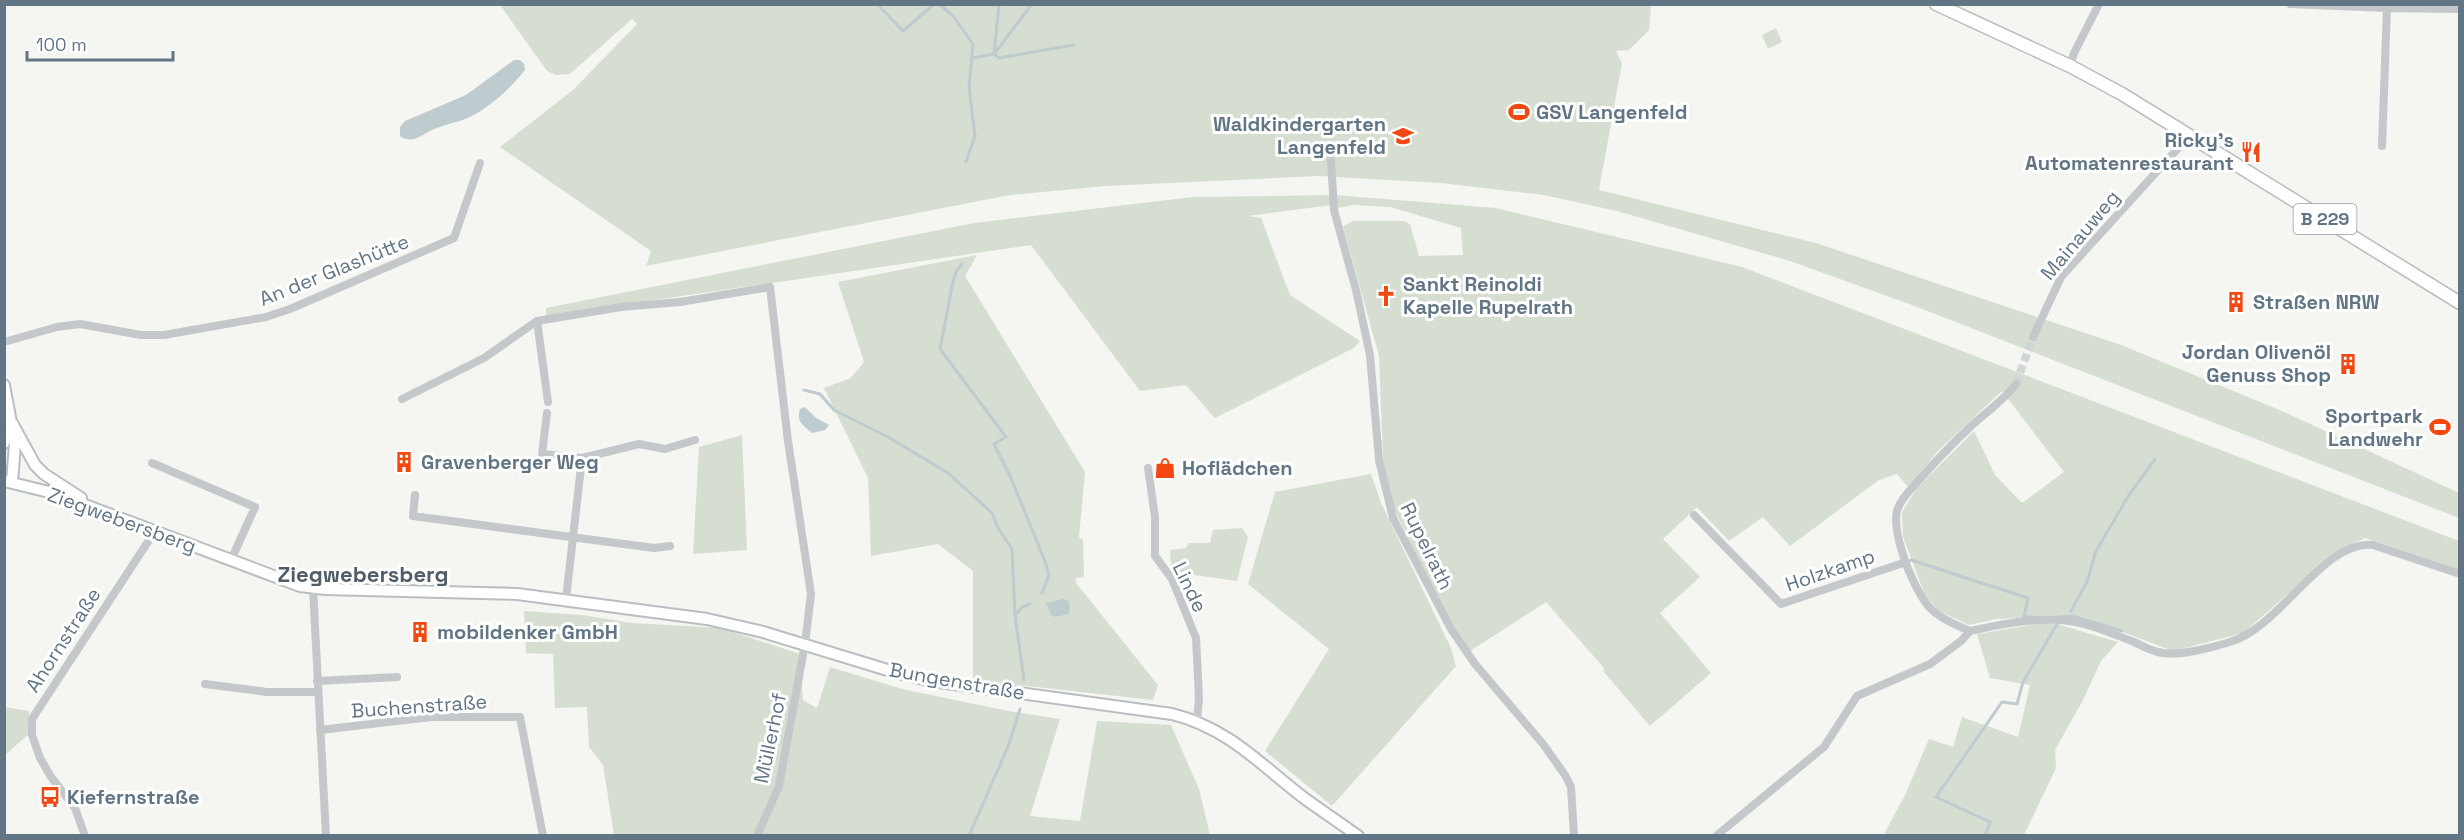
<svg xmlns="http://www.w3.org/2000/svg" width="2464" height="840" font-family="'Space Grotesk',sans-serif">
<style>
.green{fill:#d6ded1}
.water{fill:#becbcf}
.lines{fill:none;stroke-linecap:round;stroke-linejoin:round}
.stream{stroke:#becbcf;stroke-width:3}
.street-tunnel{stroke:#d0d5d6;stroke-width:8;stroke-dasharray:8 4;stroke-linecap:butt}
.secondary-casing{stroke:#b8bec2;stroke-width:14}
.primary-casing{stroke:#b9bdc0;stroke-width:15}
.street{stroke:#c4c8cb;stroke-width:8}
.secondary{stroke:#fff;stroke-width:10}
.primary{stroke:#fff;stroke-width:12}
.labels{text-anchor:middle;stroke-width:6;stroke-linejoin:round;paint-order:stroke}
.shield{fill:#fff;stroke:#909eaa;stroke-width:1.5}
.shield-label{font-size:18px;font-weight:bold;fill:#617585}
.poi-label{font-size:20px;font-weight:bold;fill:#617585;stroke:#fff;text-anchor:start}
.street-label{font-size:20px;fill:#617585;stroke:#fff}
.quarter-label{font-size:22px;font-weight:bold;fill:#505e69;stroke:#fff}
</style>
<rect width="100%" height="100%" fill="#f5f5f1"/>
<path class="green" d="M500,5H1651L1649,30L1629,50L1616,51L1622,63L1599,190L1816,243L2121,345L2282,411L2459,493V518L1912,305L1790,261L1617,211L1544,195L1441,183L1319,176L1106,186L1010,195L646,266L651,251L500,147L573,90L637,24L632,19L570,74L556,75L547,71Z
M1776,28L1782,42L1768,49L1762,35Z
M1334,195L1496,208L1742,267L2459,541V570L2365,538L2339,550L2243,633L2173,651L2080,616L1996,619L1969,625L1939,611L1925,595L1903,537L1902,512L1917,488L1974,431L1995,475L2022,503L2064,472L2002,391L1939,450L1908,487L1897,474L1879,480L1790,546L1763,517L1729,541L1697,507L1663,539L1700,577L1660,613L1711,673L1650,726L1603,671L1604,668L1546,602L1470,651L1457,633L1434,592L1389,498L1383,458L1379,356L1343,226L1353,221H1403L1410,224L1419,256L1463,255L1461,228L1390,207L1354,205L1336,208L1332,205L1248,216L1261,218L1290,295L1360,341L1354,348L1215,418L1186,385L1140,391L1031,245L546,316V308L974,223L1193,197Z
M977,255L965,276L1085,472L1079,537L1083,540L1084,577L1076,578V583L1158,685L1153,700L973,680V571L938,544L871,556L868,478L824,388L851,378L864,362L838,282Z
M742,435L747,550L693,554L699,447Z
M1371,474L1381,503L1451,648L1456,666L1332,806L1265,751L1329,649L1248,584L1275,492Z
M1242,528L1248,537L1237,581L1180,573L1171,565L1170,550L1186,548L1189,543H1210L1213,530Z
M524,611L582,615L632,623L721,628L800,654L803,700L817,708L830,667L902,689L1008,711L1060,719L1030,816L1080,821L1097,721L1171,725L1199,789L1210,835H614L603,765L589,747L587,707L555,708L553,654L526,653Z
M2043,623L2060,625L2118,642L2101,661L2083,700L2055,750L2056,768L2024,835L1883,836L1905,795L1929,739L1953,747L1962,717L2018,737L2030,685L1990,678L1977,634Z
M4,707L29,711L30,733L5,755Z"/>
<path class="water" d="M514,60H520L524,64L525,70C510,89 490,107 468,118C458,122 447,124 437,128C424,132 413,146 400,136V127L405,121L466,95Z
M805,407L816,418L829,425L825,430L812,433C803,425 796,422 800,409Z
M1063,599L1069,601L1070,611L1068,614L1055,617L1051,615L1046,603Z"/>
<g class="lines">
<path class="stream" d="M877,4L903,31L934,4
M939,4L953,16L973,44L969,87L975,136L966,162
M999,4L994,54L999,58L1073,45
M973,58L994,54L1032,4
M962,264L956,272L953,282L940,349L1006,437L994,444L1010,476L1045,561L1049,575L1042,593
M804,390L820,394L834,410L888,437L948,473L992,513L997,526L1012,549L1015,615
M1911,560L2028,598L2024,617H2033
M2071,611L2087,582L2096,551L2129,495L2155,459
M2058,617L2073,616L2122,631
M1024,680L1015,615L1022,607L1030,604
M969,836L1009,744L1020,709
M1985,836L1990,822L1936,797L2002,702L2017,704L2023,682L2057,624"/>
<path class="street-tunnel" d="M2016,384L2033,337"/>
<defs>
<path id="secondary" d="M4,385L15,444L12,482
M12,423L35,465L44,474L81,498
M4,443L11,426
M4,481L53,493L300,586L325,589L517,594L707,619L763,632L894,672L932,681L1172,714C1228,728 1260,764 1304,798C1322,811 1340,823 1358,836"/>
<path id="primary" d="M1936,4L2070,66L2122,94L2460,303"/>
</defs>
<use href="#secondary" class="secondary-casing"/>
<use href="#primary" class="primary-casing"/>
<path class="street" d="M2290,4L2387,8L2382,146
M2387,8L2460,9
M2070,66L2074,53L2099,4
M1331,160L1334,210L1356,290L1370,355L1379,460L1393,518L1451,629L1475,664L1543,744L1565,775L1571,787L1574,836
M537,321L548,402
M2033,337L2061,277L2190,135
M4,342L57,327L80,324L141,335H164L266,317L290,309L454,238L480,163
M402,399L484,358L537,321L621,307L680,302L770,287L788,441L811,594L805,644L779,786L757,836
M547,413L542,454L582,458L639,444L665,449L695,440
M152,463L255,507L231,560
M1148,468L1155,517V556L1172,579L1196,638L1199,699L1197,720
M415,495L413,516L654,548L670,546
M1694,515L1781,604L1906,562
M313,588L326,836
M566,599L582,458
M1970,631C1930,615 1925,607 1908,569C1902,553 1893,527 1897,511C1900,499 1911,490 1918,481C1935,462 1951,445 1969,428C1985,413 2003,401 2016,384
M317,681L397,677
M205,684L267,692H317
M320,730L431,717H520L543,836
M85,836L75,808L51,777L40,758L32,735V719L155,531
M1716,836L1824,747L1857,696L1930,664L1961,641L1970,631C2002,624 2036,617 2069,621C2091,624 2113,634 2134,642C2143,646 2153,652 2163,653C2180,656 2214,647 2230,642C2281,627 2324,539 2373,545L2460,574"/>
<use href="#secondary" class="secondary"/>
<use href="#primary" class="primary"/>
</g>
<defs>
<symbol id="stadium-bare" viewBox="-9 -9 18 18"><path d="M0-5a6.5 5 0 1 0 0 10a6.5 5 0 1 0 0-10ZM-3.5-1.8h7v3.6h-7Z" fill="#f44812" stroke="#fff" stroke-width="2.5" paint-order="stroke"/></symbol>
<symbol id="school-bare" viewBox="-9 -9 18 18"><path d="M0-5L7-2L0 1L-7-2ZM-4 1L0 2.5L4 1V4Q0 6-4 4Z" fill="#f44812" stroke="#fff" stroke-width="2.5" paint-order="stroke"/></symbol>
<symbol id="restaurant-bare" viewBox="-9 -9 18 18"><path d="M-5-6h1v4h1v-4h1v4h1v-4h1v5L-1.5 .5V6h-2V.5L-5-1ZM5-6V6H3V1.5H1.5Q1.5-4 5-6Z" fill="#f44812" stroke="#fff" stroke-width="2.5" paint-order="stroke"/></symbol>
<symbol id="church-bare" viewBox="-9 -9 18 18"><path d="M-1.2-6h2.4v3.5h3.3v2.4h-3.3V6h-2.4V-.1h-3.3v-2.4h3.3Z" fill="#f44812" stroke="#fff" stroke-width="2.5" paint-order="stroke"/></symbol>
<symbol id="building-bare" viewBox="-9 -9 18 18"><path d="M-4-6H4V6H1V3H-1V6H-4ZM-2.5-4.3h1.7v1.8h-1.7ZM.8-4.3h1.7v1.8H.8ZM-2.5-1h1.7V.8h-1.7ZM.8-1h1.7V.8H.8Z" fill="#f44812" stroke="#fff" stroke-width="2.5" paint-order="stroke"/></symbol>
<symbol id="shop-bare" viewBox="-9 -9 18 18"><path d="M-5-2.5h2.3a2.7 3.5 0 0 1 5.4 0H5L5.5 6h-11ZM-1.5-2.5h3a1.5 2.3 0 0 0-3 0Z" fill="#f44812" stroke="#fff" stroke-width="2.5" paint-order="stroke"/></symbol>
<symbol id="bus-bare" viewBox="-9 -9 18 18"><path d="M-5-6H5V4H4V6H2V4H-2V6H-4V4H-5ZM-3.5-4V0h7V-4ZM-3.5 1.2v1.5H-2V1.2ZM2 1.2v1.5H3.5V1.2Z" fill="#f44812" stroke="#fff" stroke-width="2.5" paint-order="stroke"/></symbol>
</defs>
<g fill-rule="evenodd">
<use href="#stadium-bare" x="1504" y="97" width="30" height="30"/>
<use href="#school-bare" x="1388" y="121" width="30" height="30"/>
<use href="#restaurant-bare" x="2236" y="137" width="30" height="30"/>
<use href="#church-bare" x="1371" y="281" width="30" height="30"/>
<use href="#building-bare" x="2221" y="287" width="30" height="30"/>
<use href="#building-bare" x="2333" y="349" width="30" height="30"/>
<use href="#stadium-bare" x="2425" y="412" width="30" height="30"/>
<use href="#building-bare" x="389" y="447" width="30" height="30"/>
<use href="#shop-bare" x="1150" y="453" width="30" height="30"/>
<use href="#building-bare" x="405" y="617" width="30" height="30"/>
<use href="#bus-bare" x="35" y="782" width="30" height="30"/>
</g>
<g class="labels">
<rect class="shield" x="2293.5" y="204" width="63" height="30" rx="4.5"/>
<g class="shield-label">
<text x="2325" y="225">B 229</text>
</g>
<g class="poi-label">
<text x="1536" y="119">GSV Langenfeld</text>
<text x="1386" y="131" text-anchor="end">Waldkindergarten<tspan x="1386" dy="23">Langenfeld</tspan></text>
<text x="2234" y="147" text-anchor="end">Ricky's<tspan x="2234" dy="23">Automatenrestaurant</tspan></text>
<text x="1403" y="291">Sankt Reinoldi<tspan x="1403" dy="23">Kapelle Rupelrath</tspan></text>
<text x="2253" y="309">Straßen NRW</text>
<text x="2331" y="359" text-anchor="end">Jordan Olivenöl<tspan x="2331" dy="23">Genuss Shop</tspan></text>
<text x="2423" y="423" text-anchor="end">Sportpark<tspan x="2423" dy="23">Landwehr</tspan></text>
<text x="421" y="469">Gravenberger Weg</text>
<text x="1182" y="475">Hoflädchen</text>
<text x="437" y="639">mobildenker GmbH</text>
<text x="67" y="804">Kiefernstraße</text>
</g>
<g class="street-label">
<text transform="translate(2080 235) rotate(-50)" y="7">Mainauweg</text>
<text transform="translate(334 270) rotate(-22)" y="7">An der Glashütte</text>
<text transform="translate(122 520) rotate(20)" y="7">Ziegwebersberg</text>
<text transform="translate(1427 546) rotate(64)" y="7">Rupelrath</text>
<text transform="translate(1830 570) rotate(-19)" y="7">Holzkamp</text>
<text transform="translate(1190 587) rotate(64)" y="7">Linde</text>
<text transform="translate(63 640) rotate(-57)" y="7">Ahornstraße</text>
<text transform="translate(957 681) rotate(10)" y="7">Bungenstraße</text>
<text transform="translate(419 706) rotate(-4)" y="7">Buchenstraße</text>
<text transform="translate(770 738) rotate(-78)" y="7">Müllerhof</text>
</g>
<g class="quarter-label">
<text x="363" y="582">Ziegwebersberg</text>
</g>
</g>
<rect width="2464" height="840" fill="none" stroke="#617585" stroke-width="12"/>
<path d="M27 51v9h146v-9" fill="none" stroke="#617585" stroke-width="3"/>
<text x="36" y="51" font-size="18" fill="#617585" stroke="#ffffff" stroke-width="4.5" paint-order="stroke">100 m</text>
</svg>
